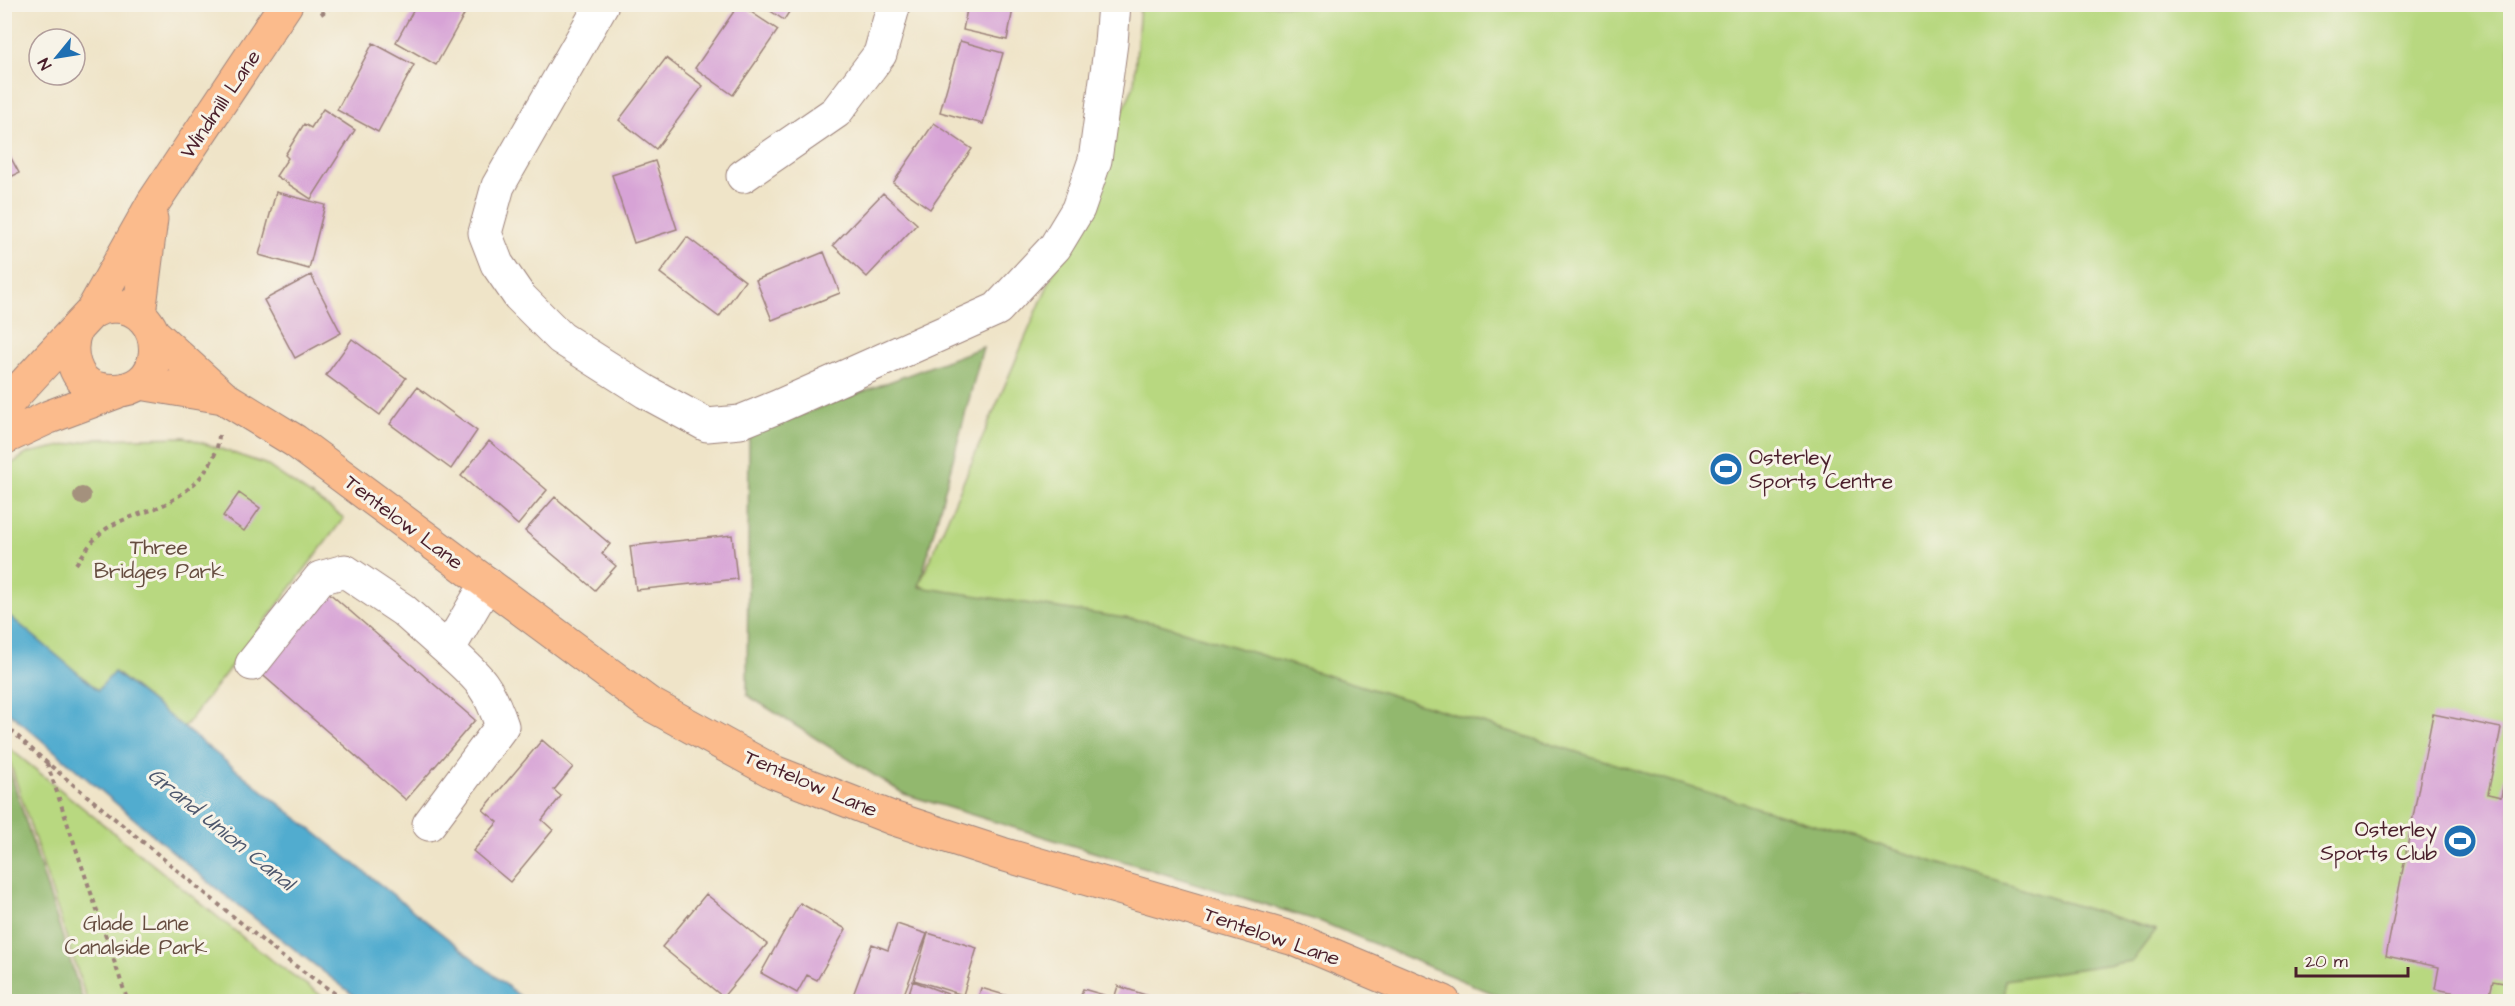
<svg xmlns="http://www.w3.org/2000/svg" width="2515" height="1006" font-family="'Architects Daughter',sans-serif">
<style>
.green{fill:#b8d880;stroke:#817c56;stroke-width:1.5}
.forest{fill:#92b86e;stroke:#6e6c4c;stroke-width:1.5}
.water{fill:#51accf;stroke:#4e667d;stroke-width:1.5}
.building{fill:#d7a3d6}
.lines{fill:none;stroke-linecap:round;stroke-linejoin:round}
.minor-casing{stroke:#9c827a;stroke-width:35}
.major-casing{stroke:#9c827a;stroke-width:35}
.path{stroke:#9c827a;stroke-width:4;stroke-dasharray:4.5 4.5;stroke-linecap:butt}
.minor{stroke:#fff;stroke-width:33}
.major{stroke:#fbbb8c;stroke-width:33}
.tree{fill:#a4917d}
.labels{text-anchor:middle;stroke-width:6;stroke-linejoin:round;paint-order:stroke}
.street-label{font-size:21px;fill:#4a1f2b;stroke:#f7f3e8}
.poi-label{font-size:21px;fill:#4a1f2b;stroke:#f7f3e8;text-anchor:start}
.park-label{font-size:21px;fill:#664d40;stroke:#f7f3e8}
.water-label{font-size:22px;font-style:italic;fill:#4d576d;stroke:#f7f3e8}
</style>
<rect width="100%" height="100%" fill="#f7f3e8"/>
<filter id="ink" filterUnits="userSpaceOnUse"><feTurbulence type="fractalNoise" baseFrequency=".0167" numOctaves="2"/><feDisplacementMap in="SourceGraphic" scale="12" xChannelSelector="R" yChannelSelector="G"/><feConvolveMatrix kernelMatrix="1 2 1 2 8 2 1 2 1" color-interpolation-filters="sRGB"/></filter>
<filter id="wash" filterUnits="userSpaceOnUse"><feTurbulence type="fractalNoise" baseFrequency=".008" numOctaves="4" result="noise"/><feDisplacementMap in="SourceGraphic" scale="24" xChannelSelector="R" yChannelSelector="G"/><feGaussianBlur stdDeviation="1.35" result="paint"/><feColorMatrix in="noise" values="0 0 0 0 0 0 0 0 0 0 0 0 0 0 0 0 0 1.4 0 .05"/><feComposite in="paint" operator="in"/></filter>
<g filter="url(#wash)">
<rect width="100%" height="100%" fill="#efe4c8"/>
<path class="green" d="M1140,5H2510V993L2504,1001H1767L919,585L1134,85Z
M185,437L265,464L344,518L184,728L115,672L98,690L5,612L4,469L28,453L97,439Z
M4,744L266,956L329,1001H87Z"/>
<path class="forest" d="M983,347L919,587L1157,623L2156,930L2132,961L2005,980V1001H1511L1322,922L904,794L747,695L749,434Z
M5,756L83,1001H5Z"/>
<path class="water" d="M5,612L98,690L114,672L526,1001H361L212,885L5,709Z"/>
<g id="blocks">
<path class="building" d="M417,4H470L436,65L396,42Z
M739,4L778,30L733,95L695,68Z
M760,4H794L784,20Z
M968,4H1014L1007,40L963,30Z
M960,41L1003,53L983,124L940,112Z
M373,43L414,65L378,132L337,110Z
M666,58L703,86L656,149L619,120Z
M323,109L355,130L311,199L276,176L288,158L285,155L304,124L311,128Z
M934,123L972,149L930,209L893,183Z
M4,145L19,173L4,180Z
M655,161L677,229L634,243L612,175Z
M276,192L325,205L309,269L259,255Z
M883,193L917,224L867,277L833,245Z
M687,237L745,281L719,317L660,273Z
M824,252L840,293L772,320L756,280Z
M311,275L341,333L295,358L264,300Z
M352,339L406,378L380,415L326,375Z
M417,387L477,431L451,469L390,424Z
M489,441L547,490L518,525L461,476Z
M239,493L260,508L244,531L223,516Z
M555,497L610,544L602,554L616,566L595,590L525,531Z
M732,535L737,579L636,590L630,546Z
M327,591L475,720L406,800L258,671Z
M2433,714L2501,728L2488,794L2501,797L2510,753V885L2506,904L2510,905V984L2493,981L2489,999L2435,989L2439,967L2386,956Z
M542,740L573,767L554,790L561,796L542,820L553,830L510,882L473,851L498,822L483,810Z
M706,894L767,944L723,997L662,947Z
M800,903L846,929L817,980L807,975L797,993L761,973Z
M897,924L927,934L901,1002H861L852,998L872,944L888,950Z
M928,933L977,948L963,995L914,980Z
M913,981L961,999L960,1002H906Z
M1118,986L1164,1001V1002H1113Z
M981,988L1025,1001V1002H977Z
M1083,989L1104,995L1102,1002H1079Z"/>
</g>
</g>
<g filter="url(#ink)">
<use href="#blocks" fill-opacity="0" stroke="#9c827a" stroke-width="1.5"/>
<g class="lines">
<defs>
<path id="minor" d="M602,4L498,186L485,233L497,264L519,296L561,338L646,392L707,425L740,422L777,407L997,309L1055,247L1078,209L1095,160L1111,43L1114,4
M743,176L836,112L880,54L894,4
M252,664L320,578L345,571L403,610L448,650
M429,824L502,726C488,685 479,678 448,650L487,583"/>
<path id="major" d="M91,313L153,203L286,4
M139,314L151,219
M154,334L223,397L295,441L648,703L774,772L892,818L1002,854L1294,939L1444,1002
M140,383L223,397
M4,407C31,376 60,346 88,316C94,309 103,307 112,306C171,304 173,404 99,389C73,383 67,350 76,329
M4,438L49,417L116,392"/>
</defs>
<use href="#minor" class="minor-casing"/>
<use href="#major" class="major-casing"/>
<path class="path" d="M321,14L335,4
M76,564C85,552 93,538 106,529C126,516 149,513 169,502C195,487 217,465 219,435
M4,724L46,762L280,955L347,1002
M47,763L128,1002"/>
<use href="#minor" class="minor"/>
<use href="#major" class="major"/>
</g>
<circle class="tree" cx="82" cy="496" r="9"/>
</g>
<defs>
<symbol id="stadium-disc" viewBox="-11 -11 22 22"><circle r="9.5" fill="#1f6fb2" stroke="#f7f3e8"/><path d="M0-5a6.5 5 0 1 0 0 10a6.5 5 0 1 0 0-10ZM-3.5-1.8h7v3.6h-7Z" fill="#fff"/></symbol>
</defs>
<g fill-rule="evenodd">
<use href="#stadium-disc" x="1707" y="450" width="38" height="38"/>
<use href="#stadium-disc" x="2441" y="822" width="38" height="38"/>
</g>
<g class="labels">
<g class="street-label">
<text transform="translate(220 104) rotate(-56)" y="7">Windmill Lane</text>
<text transform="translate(404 522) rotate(37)" y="7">Tentelow Lane</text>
<text transform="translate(811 783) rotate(23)" y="7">Tentelow Lane</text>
<text transform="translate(1272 936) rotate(19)" y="7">Tentelow Lane</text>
</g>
<g class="poi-label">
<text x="1749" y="464">Osterley<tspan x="1749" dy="24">Sports Centre</tspan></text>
<text x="2437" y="836" text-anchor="end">Osterley<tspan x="2437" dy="24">Sports Club</tspan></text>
</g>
<g class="park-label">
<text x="159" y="554">Three<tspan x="159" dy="24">Bridges Park</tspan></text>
<text x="136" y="930">Glade Lane<tspan x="136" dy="24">Canalside Park</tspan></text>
</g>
<g class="water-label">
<text transform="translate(222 828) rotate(39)" y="8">Grand Union Canal</text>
</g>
</g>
<rect width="2515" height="1006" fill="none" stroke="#f7f3e8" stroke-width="24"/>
<g transform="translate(57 57) rotate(240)"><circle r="28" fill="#f7f3e8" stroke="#b29e9c" stroke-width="1.5"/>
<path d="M0-4.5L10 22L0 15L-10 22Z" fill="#1f6fb2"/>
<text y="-9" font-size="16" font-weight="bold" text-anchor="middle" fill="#4a1f2b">N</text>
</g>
<path d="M2296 967v9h112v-9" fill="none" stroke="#4a1f2b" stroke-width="3"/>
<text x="2305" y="967" font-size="18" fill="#4a1f2b" stroke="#f7f3e8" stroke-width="4.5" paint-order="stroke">20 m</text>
</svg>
